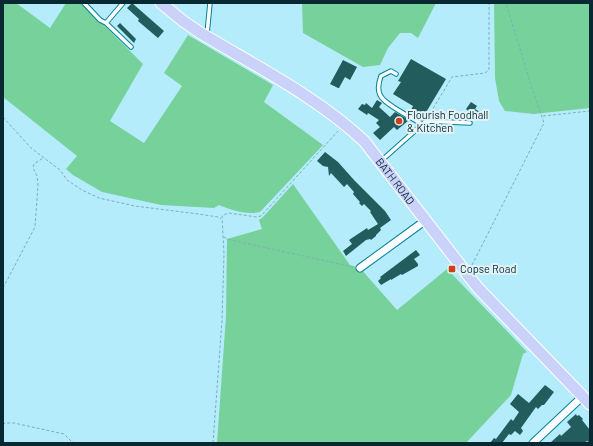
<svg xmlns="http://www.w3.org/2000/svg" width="593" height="446" font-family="Barlow,sans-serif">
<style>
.green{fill:#76d29a}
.building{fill:#225c5d}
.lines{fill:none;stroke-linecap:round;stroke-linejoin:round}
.service-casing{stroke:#00839a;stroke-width:5.5}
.minor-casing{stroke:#00839a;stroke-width:9}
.trunk-casing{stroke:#fff;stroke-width:13}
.path{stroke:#7eaebb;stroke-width:1;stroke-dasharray:3 2;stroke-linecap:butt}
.service{stroke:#fff;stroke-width:3.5}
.minor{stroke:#fff;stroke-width:7}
.trunk{stroke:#cad2fa;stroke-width:11}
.poi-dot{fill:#c94019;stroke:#e1f2f7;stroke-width:1.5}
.labels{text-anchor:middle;stroke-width:4;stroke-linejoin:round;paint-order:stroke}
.poi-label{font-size:11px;fill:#082931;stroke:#e1f2f7;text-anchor:start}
.street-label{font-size:11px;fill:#082931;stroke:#e1f2f7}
</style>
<rect width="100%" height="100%" fill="#b5ecfb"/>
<path class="green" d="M3,3H16L50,28L66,3H82L143,64L110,121L144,143L182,86L164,73L188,35L273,85L264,102L323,145L260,212C247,215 231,210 219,205L214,208L161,205L102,192L73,175L66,169L77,156L3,97Z
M302,3H436L418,38L411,33H400L388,48L380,65L363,67L303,33Z
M494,3H590V108L534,114L505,111L499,101L495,78Z
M293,184L350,265L360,268L397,310L447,269L527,352L523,354L511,395L466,443H217L226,316L227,239L262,229L259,220L263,217Z"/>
<path class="building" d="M132,3L164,31L158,38L138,21L139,19L127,8Z
M120,23L136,39L134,43L117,26Z
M411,59L446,79L422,119L410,112L413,106L393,94L401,82L398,81Z
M343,60L357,67L350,80L345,77L339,88H338L330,84Z
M377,100L382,103L379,107L390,117L395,112L409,120L397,130L394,127L380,140L373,133L380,127L376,123L379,120L368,113L367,115L358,109L362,104L365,105L366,103L372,108Z
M471,102L477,106L475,109L480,112L476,118L466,109Z
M325,152L338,162L354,180L385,211L391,220L380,228L381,230L376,235V236L371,240L370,239L366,240L346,256L343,251L352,244L349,240L367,228L368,230L378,224L370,212L371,211L364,204L362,206L359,203L360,202L353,194L354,192L347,184L344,187L331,173L329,176L328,167L323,166L317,161Z
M416,250L420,255L414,259L418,264V266L402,275L401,274L391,280V279L381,285L378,281L381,278L380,277Z
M545,385L554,392L544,405H542L538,409L536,407L521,428L523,431L520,435L515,431L511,435L509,434L502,443H490L494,438L496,439L511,419L513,421L519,412L510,404L518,394L529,403Z
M576,414L577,416L579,415L583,419L582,420L590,430V443L587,441L584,443H550L560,434L561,436L571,427L567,422Z"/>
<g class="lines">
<defs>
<path id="service" d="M84,3L100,20L106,23
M123,3L106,23L131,47
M207,34L210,3
M396,74L391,71L381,76C378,84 377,94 384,100C392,108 412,118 422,124
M381,161L426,121L470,123"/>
<path id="minor" d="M360,268L426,220
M533,443L583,396"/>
<g id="trunk">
<path id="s1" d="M161,3L183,21L199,32C255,66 316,96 364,141L478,288L590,404"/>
</g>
</defs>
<use href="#service" class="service-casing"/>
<use href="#minor" class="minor-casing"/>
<use href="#trunk" class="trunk-casing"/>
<path class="path" d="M543,116L590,111
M3,117L31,148L60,170L67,180L82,190L99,198L135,206L198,214L218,217L221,219
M428,117L452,77L485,73L489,70V3
M224,237L227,239L353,267
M472,265L544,123L531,85L506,3
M3,288L35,227L38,185L37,176L33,168L34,164L43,158
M3,425L5,423H14L64,434L72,442L78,443
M213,443L222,321L224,254L222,216L228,213L257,217L261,216L338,131"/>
<use href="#service" class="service"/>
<use href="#minor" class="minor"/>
<use href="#trunk" class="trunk"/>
</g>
<g class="poi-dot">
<circle cx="399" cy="121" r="4"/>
<rect x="448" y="265" width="8" height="8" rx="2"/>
</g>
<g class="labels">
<g class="poi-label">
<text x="407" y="119">Flourish Foodhall<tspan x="407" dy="13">&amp; Kitchen</tspan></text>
<text x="460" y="273">Copse Road</text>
</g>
<g class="street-label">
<text dy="4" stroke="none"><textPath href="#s1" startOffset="297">BATH ROAD</textPath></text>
</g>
</g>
<rect width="593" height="446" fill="none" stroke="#082931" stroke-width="8"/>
</svg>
